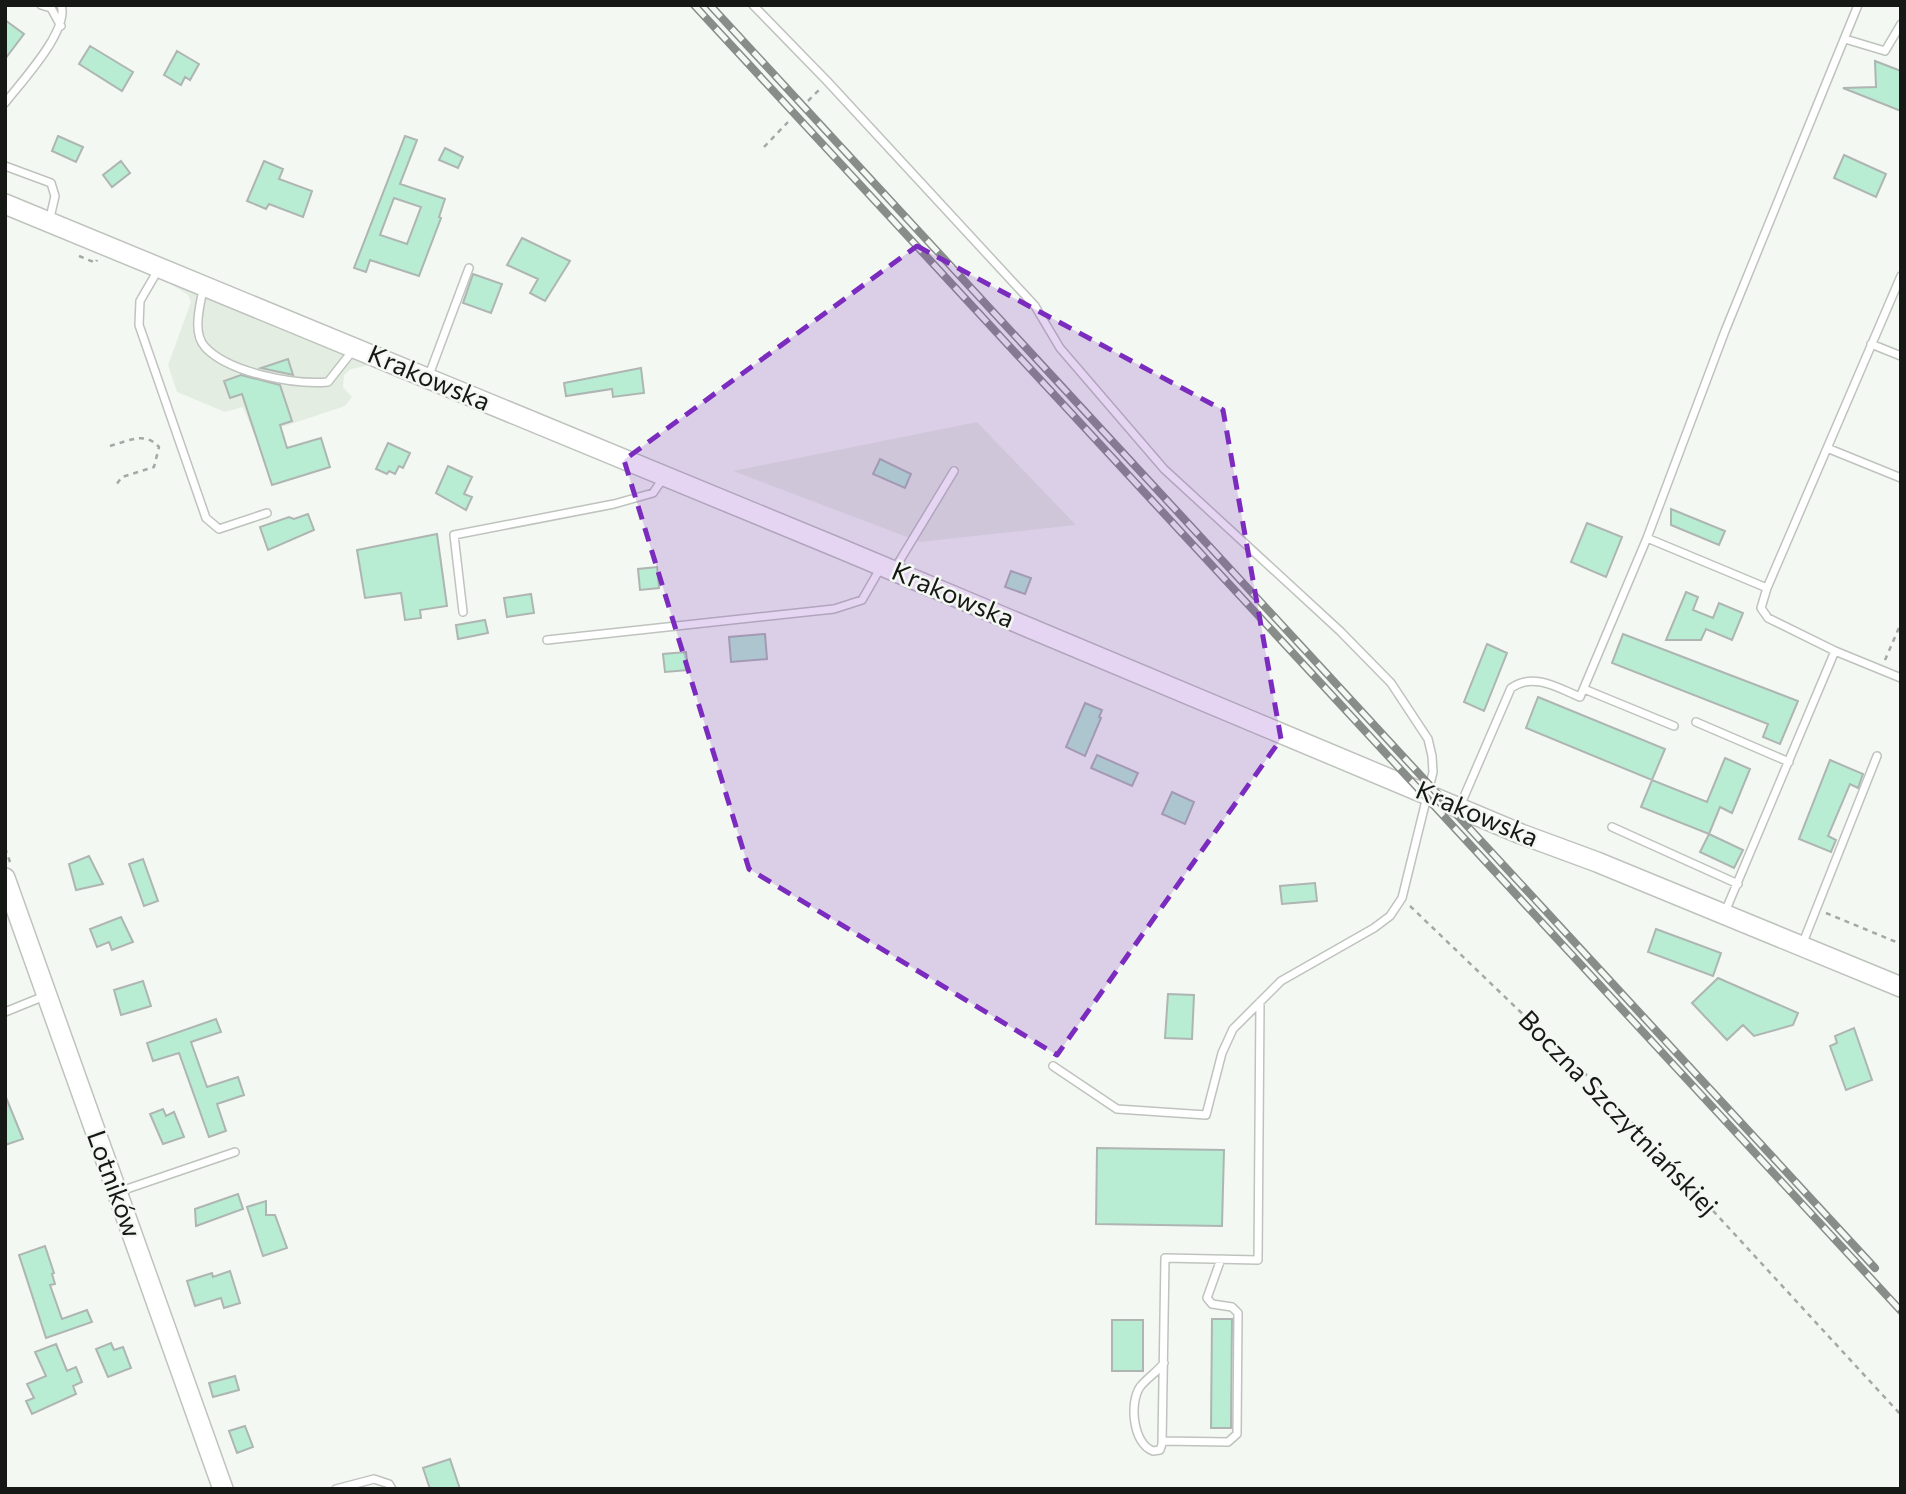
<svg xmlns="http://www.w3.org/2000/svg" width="1906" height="1494" font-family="Commissioner,sans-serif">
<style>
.built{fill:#e4ede2}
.building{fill:#b8ecd3;stroke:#aeb5b2;stroke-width:2;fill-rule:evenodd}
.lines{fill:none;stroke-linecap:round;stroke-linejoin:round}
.lane-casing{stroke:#bfc3be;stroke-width:10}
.secondary-casing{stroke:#bfc3be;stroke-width:22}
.path{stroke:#a5a9a5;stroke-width:2.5;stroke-dasharray:5 5;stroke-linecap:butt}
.lane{stroke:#fff;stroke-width:7}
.secondary{stroke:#fff;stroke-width:19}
.rail-casing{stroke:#898d89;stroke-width:8}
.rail{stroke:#f3f8f2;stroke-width:5;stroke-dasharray:16;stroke-linecap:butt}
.marked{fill:#7b2cbf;fill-opacity:0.2;stroke:#7b2cbf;stroke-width:5;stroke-dasharray:14 9;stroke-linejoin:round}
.labels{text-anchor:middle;stroke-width:5;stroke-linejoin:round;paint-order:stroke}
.street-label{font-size:26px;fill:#161816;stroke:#f3f8f2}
</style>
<rect width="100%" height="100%" fill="#f3f8f2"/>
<path class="built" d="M163,279L370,365L351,369L344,375L343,387L352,397L345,406L255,436L243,407L225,412L177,392L168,365L191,302L188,295Z
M977,422L1076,525L920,542L733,471Z"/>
<path class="building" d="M5,20L24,34L5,59Z
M90,46L133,72L122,91L79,64Z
M177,51L199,64L190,80L185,77L181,85L164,75Z
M1875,61L1901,71V111L1843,88L1876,87Z
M58,136L83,147L76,162L52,151Z
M405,136L417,140L400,184L445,199L439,217L441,218L419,276L370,260L366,272L354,268ZM394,198L421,207L407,244L380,235Z
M445,148L463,157L458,168L439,160Z
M1844,155L1886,174L1876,197L1834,178Z
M121,161L130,173L112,187L103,175Z
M264,161L283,169L279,179L312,191L303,217L269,204L266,209L247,201Z
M522,238L570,261L545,301L530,293L538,279L507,265Z
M473,274L502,284L491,313L463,303Z
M288,359L293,375L261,368Z
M641,368L644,393L613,397L612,389L566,396L564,383Z
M241,375L280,385L292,421L280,425L287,448L321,438L330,467L272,485L242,394L230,398L224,381Z
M388,443L410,453L403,468L399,466L395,474L389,471L387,474L376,469Z
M880,459L911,474L905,488L873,474Z
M448,466L472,477L464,494L472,497L466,510L436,493Z
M1671,509L1725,531L1719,545L1671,525Z
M308,514L314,530L268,550L260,527L289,517L294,519Z
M1587,523L1622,537L1606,577L1571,562Z
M437,534L447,606L420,610L421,618L405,620L401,593L365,598L357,550Z
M657,567L659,588L640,590L638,569Z
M1011,571L1031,578L1025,594L1005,587Z
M1686,592L1698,597L1693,610L1713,618L1719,603L1743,613L1732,640L1706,629L1701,640H1666Z
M531,594L534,613L507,617L504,598Z
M485,620L488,633L458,639L456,625Z
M765,634L767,659L731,662L729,637Z
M1623,634L1798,701L1780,744L1763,737L1768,724L1612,663Z
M1487,644L1507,653L1484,711L1464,702Z
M686,652L688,670L665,672L663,654Z
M1538,697L1665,749L1652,780L1526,728Z
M1085,703L1102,710L1099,717L1101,718L1085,756L1066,747Z
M1097,755L1138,773L1132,786L1091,768Z
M1725,758L1750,769L1732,813L1720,807L1709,834L1641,807L1652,780L1707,802Z
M1830,760L1863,774L1858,788L1850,784L1828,836L1836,840L1831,852L1799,839Z
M1172,792L1194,802L1185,824L1162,814Z
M1709,834L1743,850L1734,868L1700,852Z
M89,856L103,884L76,890L69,864Z
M143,859L158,901L144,906L129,864Z
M1315,883L1317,901L1282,904L1280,886Z
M121,917L133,942L112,950L109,942L97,947L90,929Z
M1656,929L1721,953L1713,976L1648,952Z
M1718,978L1798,1013L1793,1025L1754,1036L1743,1025L1727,1040L1692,1003Z
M143,981L151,1006L121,1015L114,990Z
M1168,994L1194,995L1192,1039L1165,1038Z
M216,1019L221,1032L191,1042L207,1087L238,1077L244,1095L217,1104L226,1131L209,1137L179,1053L153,1061L147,1043Z
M1854,1028L1872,1080L1846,1090L1830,1046L1837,1043L1835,1036Z
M5,1095L23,1139L5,1145Z
M163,1109L166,1116L174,1112L184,1137L163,1144L150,1114Z
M1097,1148L1224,1150L1222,1226L1096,1224Z
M238,1194L243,1209L196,1226L195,1209Z
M266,1201V1215H275L287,1248L263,1256L247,1207Z
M45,1246L54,1273L52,1274L55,1284L50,1285L62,1319L87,1310L92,1322L46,1338L19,1255Z
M230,1271L240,1303L224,1308L221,1298L195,1306L187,1281L212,1273L213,1277Z
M1212,1319H1232L1231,1428H1211Z
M1112,1320H1143V1371H1112Z
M111,1343L114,1350L123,1347L131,1368L108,1377L96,1349Z
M56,1344L67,1371L76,1367L82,1382L73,1386L76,1394L32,1414L26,1401L34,1398L27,1384L46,1376L35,1352Z
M235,1376L239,1390L213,1397L209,1383Z
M245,1426L253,1447L237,1453L229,1431Z
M450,1459L460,1489H430L423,1468Z"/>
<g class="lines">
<defs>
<path id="lane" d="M41,5L51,8L61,26
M753,5L827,81L1035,306L1060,348L1164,469L1340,631L1391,683L1428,739L1432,756L1433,772L1402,898L1390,916L1374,928L1281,981L1233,1029L1222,1053L1206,1115L1117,1109L1053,1066
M1845,39L1885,51L1901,24
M5,103C21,82 70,30 61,5
M5,166L51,183L55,196L49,222
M158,270L140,301L139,325L206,518L219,529L267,513
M203,289C200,306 192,333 205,347C229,373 295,385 328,382L354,349
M1871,344L1901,356
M429,375L469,268
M1827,448L1901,478
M1647,538L1767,588L1761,608L1768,618L1835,651L1901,678
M894,570L954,471
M1767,588L1901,276
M463,612L454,535L614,504L653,493L664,477
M547,640L834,609L862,600L881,567
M1584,689L1674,726
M1696,722L1789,762
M1460,806L1511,688C1534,672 1558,688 1580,697L1647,538L1725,331L1858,5
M1612,827L1738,884
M1725,912L1835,651
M1802,945L1877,756
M5,1012L47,995
M118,1192L235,1152
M1164,1363C1157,1372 1147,1378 1140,1387C1129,1403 1133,1444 1153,1451L1160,1450L1162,1444L1165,1258L1258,1260L1260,1002
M1162,1441L1228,1442L1237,1434L1238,1313L1232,1307L1212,1304L1207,1298L1221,1259
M336,1489L374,1479L389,1484L392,1489"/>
<path id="secondary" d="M5,204L839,548L1521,834L1597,862L1901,987
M5,878L223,1489"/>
</defs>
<use href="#lane" class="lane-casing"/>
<use href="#secondary" class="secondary-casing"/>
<path class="path" d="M808,101L820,89
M764,147L788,122
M79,256L96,263L97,260
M110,446C128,441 145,431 159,447L154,467L122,477L116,485
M1885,660L1901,623
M5,848L10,862
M1410,906L1601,1089L1901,1415
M1826,913L1901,944"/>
<use href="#lane" class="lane"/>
<use href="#secondary" class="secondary"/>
<defs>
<path id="rail" d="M694,5L1901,1311
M710,5L1875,1268"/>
</defs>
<use href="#rail" class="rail-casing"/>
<use href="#rail" class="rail"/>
</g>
<path class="marked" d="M917,246L1223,410L1281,739L1057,1055L749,869L624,460Z"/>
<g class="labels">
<g class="street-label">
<text transform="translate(429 378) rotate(23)" y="9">Krakowska</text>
<text transform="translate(953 595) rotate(23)" y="9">Krakowska</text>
<text transform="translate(1477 814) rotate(23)" y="9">Krakowska</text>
<text transform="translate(1618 1113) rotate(46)" y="9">Boczna Szczytniańskiej</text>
<text transform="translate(114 1184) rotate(70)" y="9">Lotników</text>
</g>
</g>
<rect width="1906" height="1494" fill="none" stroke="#161816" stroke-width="14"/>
</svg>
